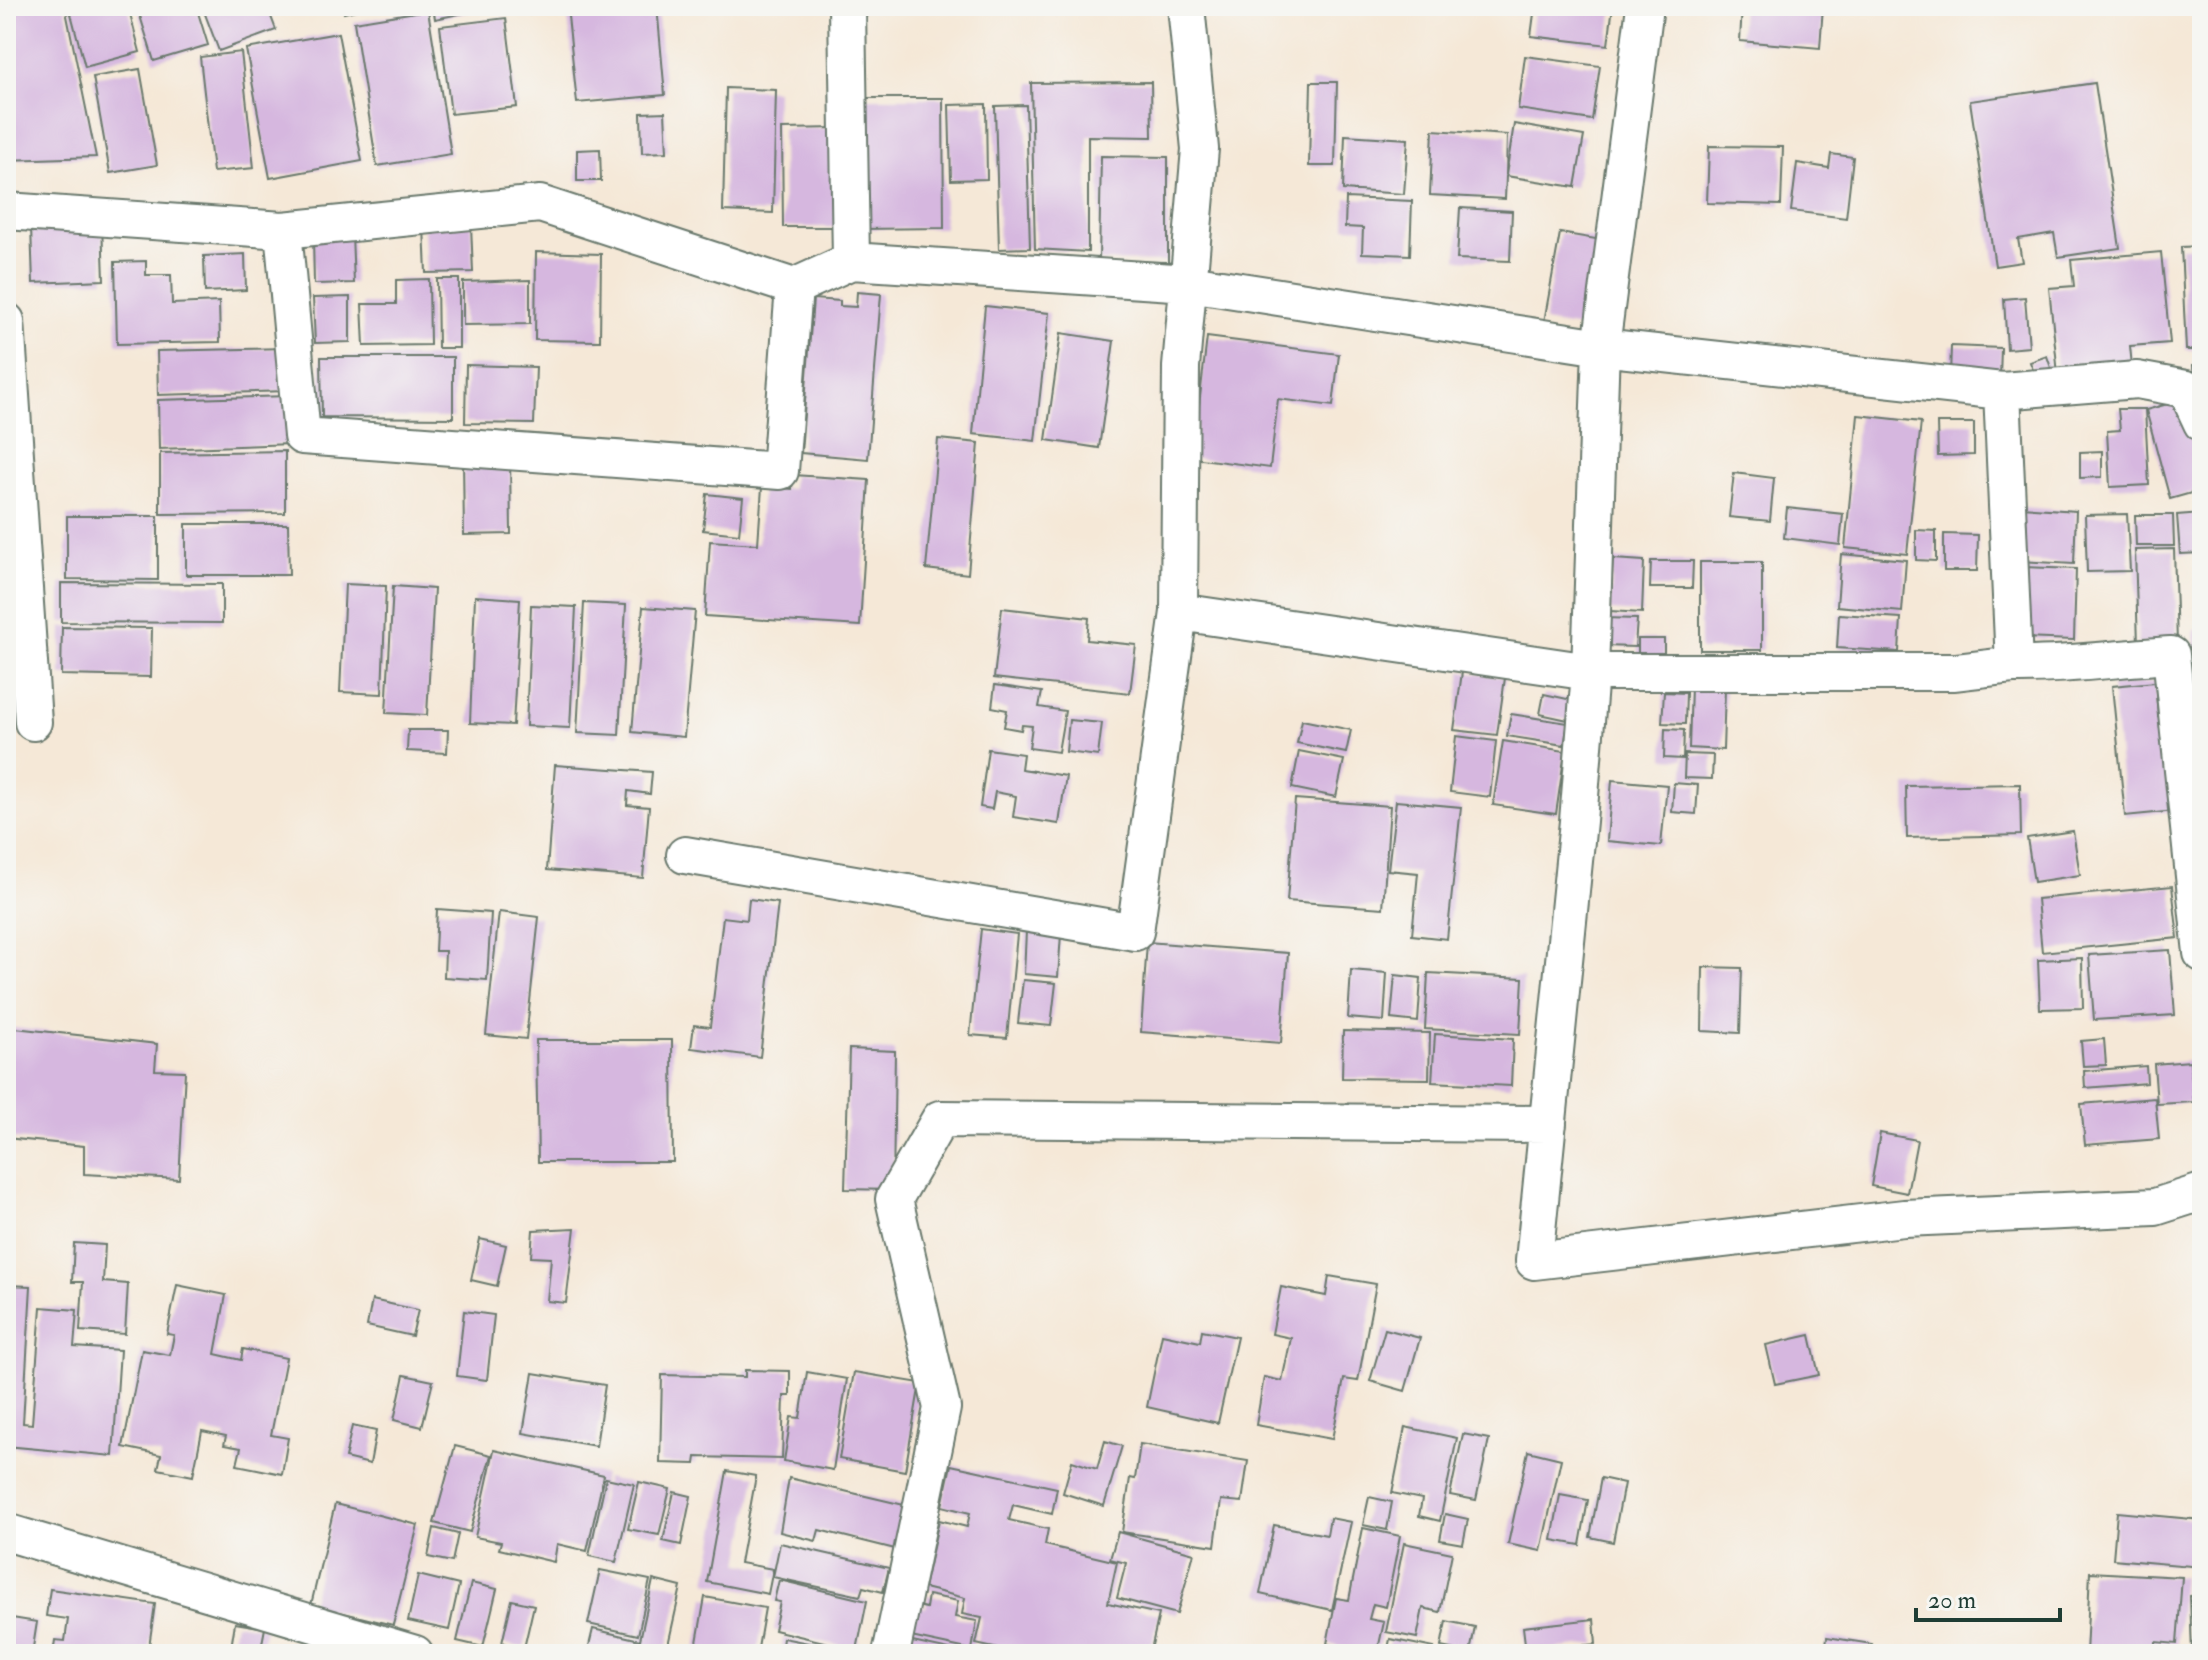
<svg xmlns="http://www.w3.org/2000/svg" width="2208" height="1660" font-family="'IM FELL Double Pica',serif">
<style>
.building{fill:#d6b7df}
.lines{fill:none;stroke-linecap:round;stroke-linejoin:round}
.street-casing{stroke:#6a796d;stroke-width:40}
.street{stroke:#fff;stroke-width:36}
</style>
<rect width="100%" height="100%" fill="#f6f6f2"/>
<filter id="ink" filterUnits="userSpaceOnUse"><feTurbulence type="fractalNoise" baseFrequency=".0125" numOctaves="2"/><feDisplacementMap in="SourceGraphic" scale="16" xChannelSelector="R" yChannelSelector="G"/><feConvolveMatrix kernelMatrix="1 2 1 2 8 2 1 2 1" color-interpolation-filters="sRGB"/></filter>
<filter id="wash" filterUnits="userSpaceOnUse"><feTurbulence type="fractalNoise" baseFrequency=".006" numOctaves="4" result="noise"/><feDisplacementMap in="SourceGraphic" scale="32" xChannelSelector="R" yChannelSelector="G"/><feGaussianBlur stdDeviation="1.8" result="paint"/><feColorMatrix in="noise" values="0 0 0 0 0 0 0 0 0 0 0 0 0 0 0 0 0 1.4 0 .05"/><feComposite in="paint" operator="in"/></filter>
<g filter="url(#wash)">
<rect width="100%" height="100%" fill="#f5e8d7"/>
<g id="blocks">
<path class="building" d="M6,6H65L96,157L6,160Z
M69,6H128L140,52L85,67Z
M137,6H196L208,45L154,61Z
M202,6H267L276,30L219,51Z
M342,6H367V7L344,13Z
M433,6H493V7L435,19Z
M528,6H552V10L530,15Z
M567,6H601V9L657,6L665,95L577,103Z
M1535,6H1613L1608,45L1531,36Z
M1742,6H1823L1820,48L1740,41Z
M428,10L451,154L377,166L354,22Z
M506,18L517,107L451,114L440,26Z
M338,33L362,161L270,178L246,49Z
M241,52L254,168L213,172L200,57Z
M1525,56L1600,66L1592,120L1518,109Z
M140,69L157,165L110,173L93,77Z
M1151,82L1152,137L1088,136V252L1035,249L1031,83Z
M1311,82H1337L1335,166H1309Z
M2095,83L2120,248L2058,257L2054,233L2018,239L2022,262L1995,266L1970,101Z
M726,88L776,90L773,213L723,211Z
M858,98H943L944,228L859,229Z
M986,104L987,179L951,180L949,105Z
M1026,105L1030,248L999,249L995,106Z
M665,112L667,152L642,153L641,113Z
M1514,124L1584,136L1575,187L1506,176L1505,199L1430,195L1433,130L1507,135L1506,175Z
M838,128L839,227H783L782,129Z
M1345,135L1408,139L1404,194L1343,190Z
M1709,146L1783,147L1781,205L1707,203Z
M600,149L601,181H577V150Z
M1831,154L1853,157L1846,218L1791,211L1797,163L1829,168Z
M1101,156L1168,157V262L1099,261Z
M1346,198L1412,201L1410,255L1362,253L1363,228L1345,227Z
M1460,208L1512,211L1510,261L1457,259Z
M102,223L104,280L33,283L31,226Z
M471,225L473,272L426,273L424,226Z
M1560,233L1602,240L1587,329L1544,322Z
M352,235L354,283L314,284L313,236Z
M2202,246V350H2186L2181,247Z
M536,252L601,254L600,341L535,340Z
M2161,252L2170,343L2130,346L2132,366L2058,374L2049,288L2074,286L2071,260Z
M245,254L246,290L205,292L204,256Z
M146,261V275H171L172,304L219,302L220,342L117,344L115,262Z
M429,279L430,345L364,346L362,304H396V280Z
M437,279H459V348H438Z
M530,280V324L463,325V282Z
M857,292L881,294L868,459L801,453L813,299L840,301V306L856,307Z
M350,297V342L315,343L313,298Z
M2025,297L2029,347L2007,349L2004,299Z
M985,306L1049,313L1035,441L973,434Z
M1061,333L1114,341L1099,448L1046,440Z
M1207,337L1339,354L1333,406L1278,399L1270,468L1193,458Z
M1951,346L2001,348L2000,379L1950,377Z
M286,348L288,391L158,395L157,351Z
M2047,356L2053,374L2037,380L2030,362Z
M321,357H453V418L322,417Z
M466,365L536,367L534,424L465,423Z
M2193,365H2202V396H2195Z
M290,396L291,444L159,449L158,400Z
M2186,399L2202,460V490L2170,499L2146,410Z
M2118,409H2145L2149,485L2110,487L2107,431L2120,430Z
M1858,415L1921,422L1907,554L1845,548Z
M1937,423H1974V455L1938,456Z
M938,439L979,443L968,574L926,569Z
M285,451V513L160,514V453Z
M2102,451V477L2080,478V452Z
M510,457L511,534L464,535L463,458Z
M1734,473L1774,478L1770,521L1729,517Z
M793,475L869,480L860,626L705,616L710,541L758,544L762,487L792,489Z
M707,494L743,498L739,534L703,530Z
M2021,507L2076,511L2074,564L2018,561Z
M1787,508L1843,514L1840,545L1784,538Z
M2202,513V553L2180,554L2177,515Z
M2127,514L2130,571L2087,572L2085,515Z
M2135,515H2173L2174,546H2136Z
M67,516H158V580L67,579Z
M186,524H288L289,575H186Z
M1916,530L1936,531V561L1916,560Z
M1944,534L1978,535L1977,571H1944Z
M2174,549L2177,643L2138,644L2135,550Z
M1841,554L1906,560L1902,612L1837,606Z
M1613,559L1644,561L1642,613L1610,611Z
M1651,561H1693L1692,588H1650Z
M1700,562H1762V650H1700Z
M2023,567L2076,569L2074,640L2020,638Z
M61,583L222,584V623L61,622Z
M345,584L386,586L382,694L340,692Z
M393,586L434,589L427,715L386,713Z
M475,596L520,599L513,725L470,723Z
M584,603L626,605L619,735L577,733Z
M531,605L576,607L570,728L526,726Z
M643,607L695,611L684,737L632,732Z
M1002,608L1089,618L1087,640L1136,645L1130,693L994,678Z
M1839,614L1901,618L1899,652L1837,648Z
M1605,618L1637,619L1635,647L1604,646Z
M62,627L152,628L151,677L61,675Z
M2194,630H2202V691L2198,692Z
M1638,639H1664V660H1638Z
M1462,672L1505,678L1497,735L1454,730Z
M2155,682L2158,716L2165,715L2175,811L2125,816L2112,686Z
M995,685L1042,692L1039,707L1065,711L1058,752L1029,748L1032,726L1022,725L1021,730L1004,727L1007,710L992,707Z
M1691,687L1725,689L1723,750L1689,748Z
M1664,692L1686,693L1685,724L1662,723Z
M1544,694L1572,700L1568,720L1540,714Z
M1511,714L1568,723L1564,745L1507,736Z
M1069,720L1102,723L1098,756L1066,752Z
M1302,720L1351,730L1346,753L1297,743Z
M1665,729L1684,730L1683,759L1664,758Z
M408,730H448L447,753L407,751Z
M1456,736L1496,741L1490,797L1450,792Z
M1503,741L1565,751L1556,814L1493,805Z
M988,749L1023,754L1021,769L1066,776L1059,824L1013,817L1016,796L995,792L992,809L980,807Z
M1299,751L1344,760L1336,797L1292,788Z
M1685,754L1713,755L1712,779L1684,778Z
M555,765L652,772L650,794L628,791L627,805L649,807L643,878L547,870Z
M1612,780L1667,785L1661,846L1607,841Z
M1674,783L1698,785L1696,814L1672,812Z
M2020,784L2021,835L1907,838L1906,786Z
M1295,799L1390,806L1383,908L1287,901Z
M1396,801L1461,807L1447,939L1412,935L1418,873L1388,870Z
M2073,831L2080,875L2034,882L2027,838Z
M2172,886L2178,938L2042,952L2037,899Z
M749,899L778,903L760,1057L691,1048L694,1025L710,1027L723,917L747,920Z
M437,909L491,913L487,980L444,977L445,951H435Z
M499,912L539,917L526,1039L486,1035Z
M981,929L1017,934L1007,1038L970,1035Z
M1026,931L1061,934L1058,977L1024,974Z
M1147,942L1288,953L1281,1043L1141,1032Z
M2170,950L2175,1015L2094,1020L2089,955Z
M2082,958L2083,1008L2040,1009L2038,960Z
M1703,967L1742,968L1740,1033L1702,1031Z
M1351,970L1387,973L1384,1021L1348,1018Z
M1428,973L1523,978L1520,1034L1425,1029Z
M1395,975L1421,978L1418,1022L1391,1019Z
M1023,980L1056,983L1051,1026L1018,1023Z
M6,1027L157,1044L155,1070L185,1071L179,1179L84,1174V1146L6,1138Z
M1343,1031L1430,1033L1429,1079L1342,1078Z
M1435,1034L1513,1039L1511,1086L1432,1082Z
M2104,1039L2106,1065L2083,1066L2081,1041Z
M536,1040H672L673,1162H538Z
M849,1049L895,1051L893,1190L845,1189Z
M2190,1061L2194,1102L2157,1104L2154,1064Z
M2146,1066L2147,1083L2085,1088L2084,1071Z
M2155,1098L2159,1139L2085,1145L2081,1104Z
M1880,1133L1917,1140L1907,1193L1871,1186Z
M575,1228L566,1303L547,1301L551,1258L531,1257L533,1230Z
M480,1239L506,1245L497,1286L471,1280Z
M74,1243L105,1245L103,1282L128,1284L125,1334L80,1331L83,1282H72Z
M1329,1276L1376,1284L1358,1381L1344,1379L1332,1439L1256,1425L1264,1377L1282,1381L1291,1338L1272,1334L1281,1287L1326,1296Z
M6,1285L31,1286L23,1423L32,1424L41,1307L77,1310L74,1347L120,1350L113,1456L6,1446Z
M177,1285L226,1295L215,1354L241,1360L243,1349L286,1358L271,1435L288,1438L282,1474L237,1465L241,1448L224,1445L226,1436L202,1431L193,1476L158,1469L161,1455L123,1447L142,1350L170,1355L174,1335L167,1334Z
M372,1300L418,1310L412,1336L367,1326Z
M464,1311L494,1315L487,1380L457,1376Z
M1385,1329L1420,1338L1405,1391L1370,1381Z
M1202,1330L1237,1337L1218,1423L1147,1407L1162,1334L1200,1342Z
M1810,1335L1819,1375L1775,1384L1766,1345Z
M745,1370L790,1371V1396H784L782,1459L696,1457L695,1464L660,1463L662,1375L745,1377Z
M807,1372L847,1379L833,1470L784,1461L791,1417L800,1418Z
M854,1372L920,1383L905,1471L839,1459Z
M533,1373L605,1385L596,1446L523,1433Z
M404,1375L433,1381L422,1427L394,1420Z
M352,1426L376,1431L370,1464L345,1458Z
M1405,1427L1457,1438L1440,1521L1419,1516L1422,1499L1392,1493Z
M1463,1434L1489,1439L1476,1500L1450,1495Z
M1105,1441L1122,1446L1104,1506L1063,1493L1072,1461L1097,1469Z
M1140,1444L1248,1461L1242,1502L1221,1500L1215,1546L1122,1532L1130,1478L1135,1479Z
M455,1446L491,1455L470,1532L434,1523Z
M494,1450L604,1475L587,1551L557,1544L554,1562L499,1549L501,1542L475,1537Z
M1528,1451L1561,1459L1541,1551L1508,1544Z
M951,1465L1057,1488L1052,1514L1013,1505L1009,1520L1048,1529L1045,1545L1117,1562L1108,1603L1159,1614L1150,1654H1021L976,1644L982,1618L962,1614L965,1598L924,1588L939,1520L967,1527L970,1513L942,1506Z
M727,1471L756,1476L740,1563L773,1569L768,1594L707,1582Z
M606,1478L634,1484L616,1562L589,1556Z
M789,1478L904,1505L895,1549L819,1530L816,1541L780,1532Z
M1601,1478L1624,1483L1613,1542L1590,1537Z
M639,1482L670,1489L659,1535L628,1529Z
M674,1492L691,1496L681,1545L663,1541Z
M1560,1495L1588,1500L1580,1545L1552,1540Z
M1369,1497L1392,1502L1387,1530L1363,1525Z
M335,1504L418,1525L393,1625L311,1605Z
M2117,1512L2202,1520V1567L2113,1559Z
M1445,1514L1468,1519L1463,1544L1440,1540Z
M1330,1518L1351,1522L1332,1610L1260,1594L1274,1525L1327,1535Z
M434,1528L458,1534L452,1562L428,1557Z
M1363,1528L1400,1536L1386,1607L1373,1604L1369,1619L1384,1622L1377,1654H1347L1348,1648L1327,1644L1336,1598L1349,1600Z
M1118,1532L1194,1553L1177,1614L1117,1598L1126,1563L1110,1559Z
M780,1543L889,1568L883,1592L863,1587L860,1596L773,1577Z
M1404,1543L1452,1553L1440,1612L1423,1608L1417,1638L1386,1632Z
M600,1570L650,1580L638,1635L588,1624Z
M2090,1572L2182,1577L2177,1644L2156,1642L2155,1654H2086Z
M418,1575L459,1585L449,1630L408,1621Z
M653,1580L681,1587L666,1654H587L593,1629L640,1640Z
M779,1580L867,1601L857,1650L774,1630L780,1602L774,1601Z
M471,1583L497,1589L483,1647L457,1641Z
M50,1589L155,1604L148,1654H53L55,1640L65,1641L68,1619L46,1616Z
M928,1595L958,1601L955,1617L977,1621L972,1650L911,1637L917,1606L926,1608Z
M2202,1595V1654H2192L2190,1596Z
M705,1597L765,1608L757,1654H695Z
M512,1600L534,1605L524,1648L502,1643Z
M6,1617L37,1622L32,1654H6Z
M1594,1619L1596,1644L1526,1652L1523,1627Z
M1446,1621L1475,1627L1470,1653L1441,1647Z
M235,1623L265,1628L260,1654H230Z
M1827,1637L1872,1644L1870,1654H1825Z
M783,1638L859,1653V1654H781Z
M1390,1639L1434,1648L1432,1654H1387Z
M908,1641L963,1653V1654H905Z"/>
</g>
</g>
<g filter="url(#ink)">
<use href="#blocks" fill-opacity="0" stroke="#6a796d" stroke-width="2"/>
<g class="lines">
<defs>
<path id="street" d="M847,6L851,261
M6,211L283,230L540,204L794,287L851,261L1189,283L1601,347L2002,391L2014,665L1955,672H1590L1578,821L1534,1261L1904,1218L2155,1207L2202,1192
M283,230L302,436L780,471L794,287
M6,321L33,722
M2002,391L2137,380L2186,389L2202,423
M1179,612L1590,672L1601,347L1645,6
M2014,665C2067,666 2119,658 2171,655L2202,953
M685,855L1135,932L1179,612L1181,367L1200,149L1186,6
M6,1532L415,1654
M891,1654L942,1408L894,1199L940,1119L1548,1124"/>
</defs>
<use href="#street" class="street-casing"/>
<use href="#street" class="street"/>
</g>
</g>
<rect width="2208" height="1660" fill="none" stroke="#f6f6f2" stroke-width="32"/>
<path d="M1916 1608v12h144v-12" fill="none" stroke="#1f3d34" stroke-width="4"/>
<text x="1928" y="1608" font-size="24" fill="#1f3d34" stroke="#f6f6f2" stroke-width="6" paint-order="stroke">20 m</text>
</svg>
